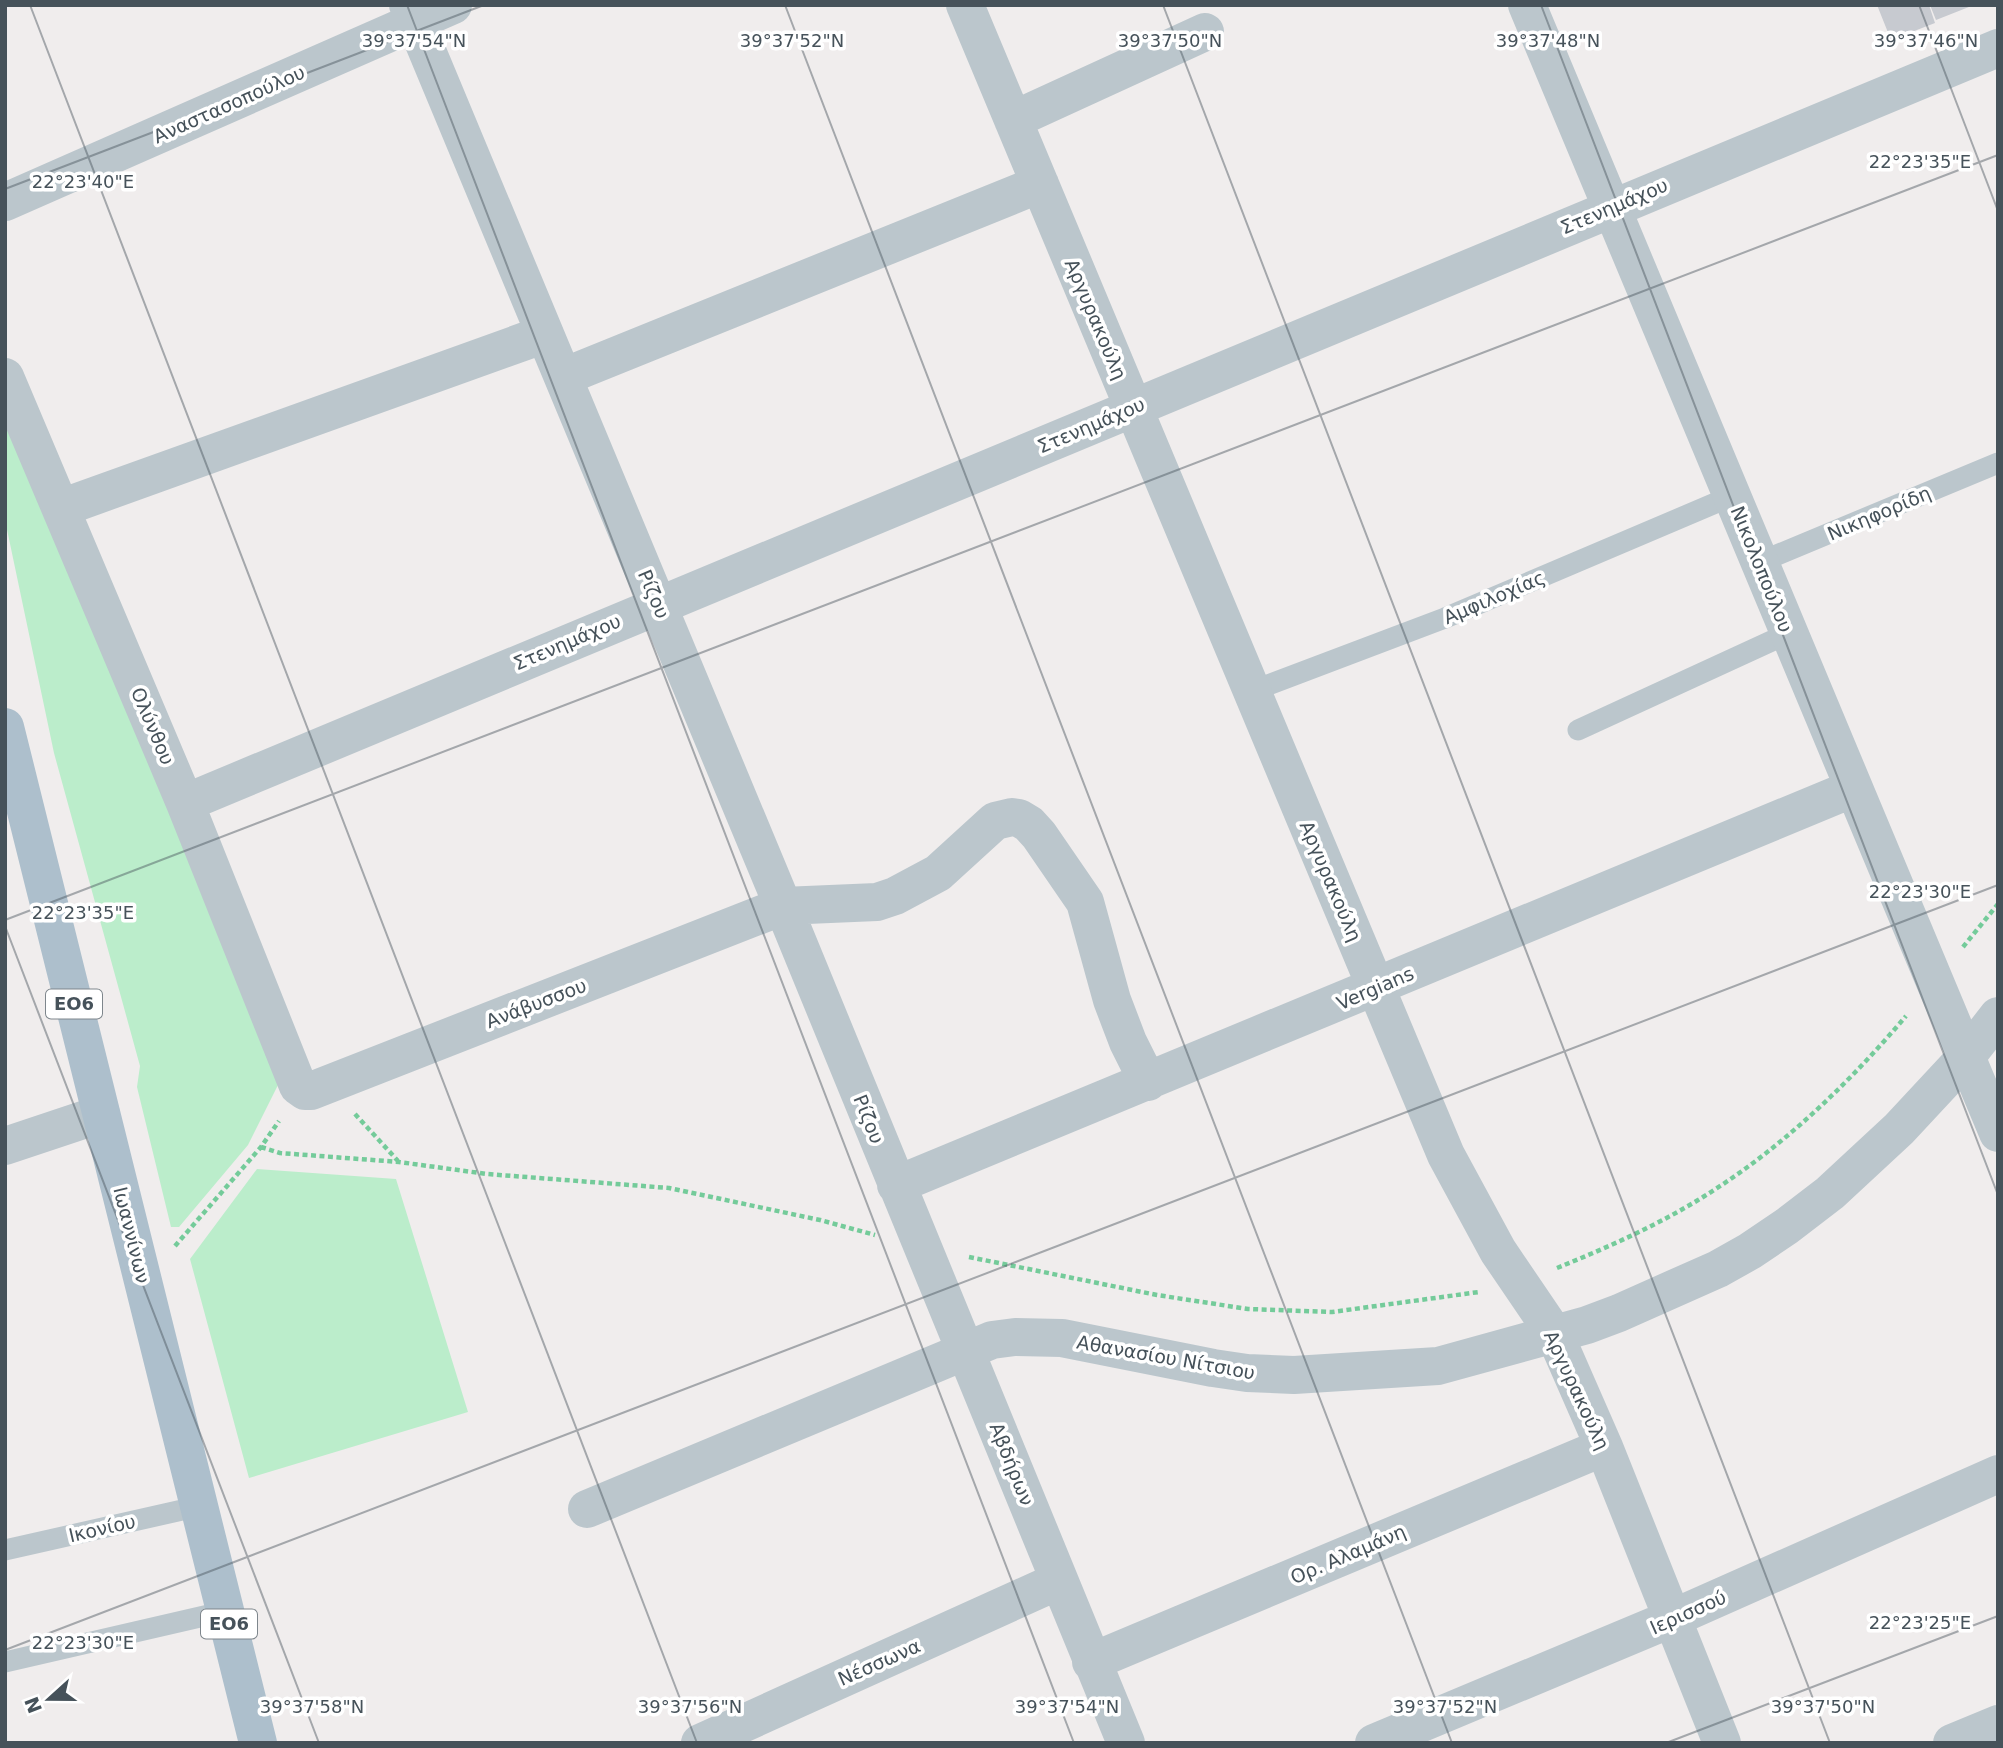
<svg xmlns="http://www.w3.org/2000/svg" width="2003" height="1748" font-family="'DejaVu Sans',sans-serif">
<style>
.green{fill:#bbedcb}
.building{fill:#c7cad0}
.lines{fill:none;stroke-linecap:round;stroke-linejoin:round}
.path{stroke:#74cb9a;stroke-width:4.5;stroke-dasharray:5 3.5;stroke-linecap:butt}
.service{stroke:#bbc6cc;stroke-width:21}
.minor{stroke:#bbc6cc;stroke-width:38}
.primary{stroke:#adbfcc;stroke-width:38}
.ticks{fill:none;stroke:#46525a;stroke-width:2;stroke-opacity:0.45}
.labels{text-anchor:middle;stroke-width:7;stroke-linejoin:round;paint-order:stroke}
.shield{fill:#fff;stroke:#7e868c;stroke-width:2}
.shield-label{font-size:18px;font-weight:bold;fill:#46525a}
.street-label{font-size:19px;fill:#46525a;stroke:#fff}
.ticks-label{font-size:18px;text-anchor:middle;fill:#46525a;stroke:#fff;stroke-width:7;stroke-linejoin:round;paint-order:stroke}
</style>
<rect width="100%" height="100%" fill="#f0eded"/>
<path class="green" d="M5,416L87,605L279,1083L248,1145L179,1227H171L137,1087L140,1066L54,753L5,520Z
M257,1169L396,1179L468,1412L249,1478L190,1259Z"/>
<path class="building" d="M1877,5H1929L1935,23L1891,40Z
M1930,5H1974L1936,20Z"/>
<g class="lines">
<path class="path" d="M1963,947L1998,904
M355,1114L398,1161
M261,1147L280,1153L399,1162L487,1174L669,1188L820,1220L875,1235
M175,1246L261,1147L279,1121
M969,1257L1157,1295L1248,1309L1332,1312L1479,1292
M1557,1268C1611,1246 1665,1222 1714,1190C1786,1144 1851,1081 1906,1016"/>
<path class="service" d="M1760,562L1998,463
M1252,691L1445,618L1732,496
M1578,730L1789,633
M5,1550L200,1506
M5,1662L226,1611"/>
<path class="minor" d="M408,5L783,906L1126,1743
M965,5L1446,1155L1498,1251L1555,1335L1604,1447L1722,1743
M1527,5L1998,1133
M1013,120L1205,32
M5,202L453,5
M5,377L185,803L298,1086L305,1091H311L783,906L877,902L895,896L938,873L995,821L1012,817L1019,818L1029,824L1039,835L1085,902L1112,1000L1128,1042L1148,1082
M563,377L1040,184
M61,508L545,334
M185,803L1998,48
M5,1146L101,1114
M896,1185L1854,788
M587,1509L992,1340L1015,1337L1062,1338L1213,1368L1247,1373L1294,1375L1438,1366L1587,1325L1619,1313L1718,1269L1750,1251L1787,1226L1830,1193L1899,1129L1966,1057L1998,1016
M1091,1662L1604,1447
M700,1743L1058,1581
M1374,1743L1673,1618L1998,1474
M1952,1743L1998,1724"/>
<path class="primary" d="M5,727L258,1743"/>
</g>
<path class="ticks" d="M30,5L697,1743M407,5L1074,1743M785,5L1452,1743M1163,5L1830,1743M1541,5L1998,1195M1919,5L1998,211M5,189L484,5M5,920L1998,155M5,926L319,1743M5,1650L1998,885M1666,1743L1998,1616"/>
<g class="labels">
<g class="shield">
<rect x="46" y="989.5" width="56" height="29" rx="5"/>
<rect x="201" y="1609.5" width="56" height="29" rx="5"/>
</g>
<g class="shield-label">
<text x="74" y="1010">ΕΟ6</text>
<text x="229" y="1630">ΕΟ6</text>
</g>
<g class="street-label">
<text transform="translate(229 104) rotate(-24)" y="7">Αναστασοπούλου</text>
<text transform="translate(1614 206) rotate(-23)" y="7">Στενημάχου</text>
<text transform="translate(1096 319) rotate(67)" y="7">Αργυρακούλη</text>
<text transform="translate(1091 425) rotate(-23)" y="7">Στενημάχου</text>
<text transform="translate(1879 513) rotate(-23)" y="7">Νικηφορίδη</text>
<text transform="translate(1762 569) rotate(68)" y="7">Νικολοπούλου</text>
<text transform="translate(654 594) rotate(67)" y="7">Ρίζου</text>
<text transform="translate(1494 597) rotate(-23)" y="7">Αμφιλοχίας</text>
<text transform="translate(567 642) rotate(-23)" y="7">Στενημάχου</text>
<text transform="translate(153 726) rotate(67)" y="7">Ολύνθου</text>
<text transform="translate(1331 881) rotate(67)" y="7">Αργυρακούλη</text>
<text transform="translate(1375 988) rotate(-23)" y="7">Vergians</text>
<text transform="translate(536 1003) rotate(-21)" y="7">Ανάβυσσου</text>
<text transform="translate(869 1119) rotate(68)" y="7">Ρίζου</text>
<text transform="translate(132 1235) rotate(76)" y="7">Ιωαννίνων</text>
<text transform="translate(1166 1357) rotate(10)" y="7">Αθανασίου Νίτσιου</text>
<text transform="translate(1577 1390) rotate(65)" y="7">Αργυρακούλη</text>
<text transform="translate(1012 1464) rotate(68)" y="7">Αβδήρων</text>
<text transform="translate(102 1528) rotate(-13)" y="7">Ικονίου</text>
<text transform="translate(1348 1554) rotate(-23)" y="7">Ορ. Αλαμάνη</text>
<text transform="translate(1688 1612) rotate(-24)" y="7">Ιερισσού</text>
<text transform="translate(879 1662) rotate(-24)" y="7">Νέσσωνα</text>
</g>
</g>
<g class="ticks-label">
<text x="1170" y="47">39°37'50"N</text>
<text x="1926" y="47">39°37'46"N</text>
<text x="414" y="47">39°37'54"N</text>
<text x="792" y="47">39°37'52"N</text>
<text x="1548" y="47">39°37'48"N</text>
<text x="1920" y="168">22°23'35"E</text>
<text x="83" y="188">22°23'40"E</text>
<text x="1920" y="898">22°23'30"E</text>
<text x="83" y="919">22°23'35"E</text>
<text x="1920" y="1629">22°23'25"E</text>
<text x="83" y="1649">22°23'30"E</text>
<text x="312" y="1713">39°37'58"N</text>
<text x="690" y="1713">39°37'56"N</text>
<text x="1067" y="1713">39°37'54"N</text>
<text x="1445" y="1713">39°37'52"N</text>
<text x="1823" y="1713">39°37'50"N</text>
</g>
<rect width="2003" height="1748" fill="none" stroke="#46525a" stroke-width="14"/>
<g transform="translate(49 1699) rotate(249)" stroke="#ffffff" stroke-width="5" paint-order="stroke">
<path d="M0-5L12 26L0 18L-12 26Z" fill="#46525a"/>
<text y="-10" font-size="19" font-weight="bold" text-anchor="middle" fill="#46525a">N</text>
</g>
</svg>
